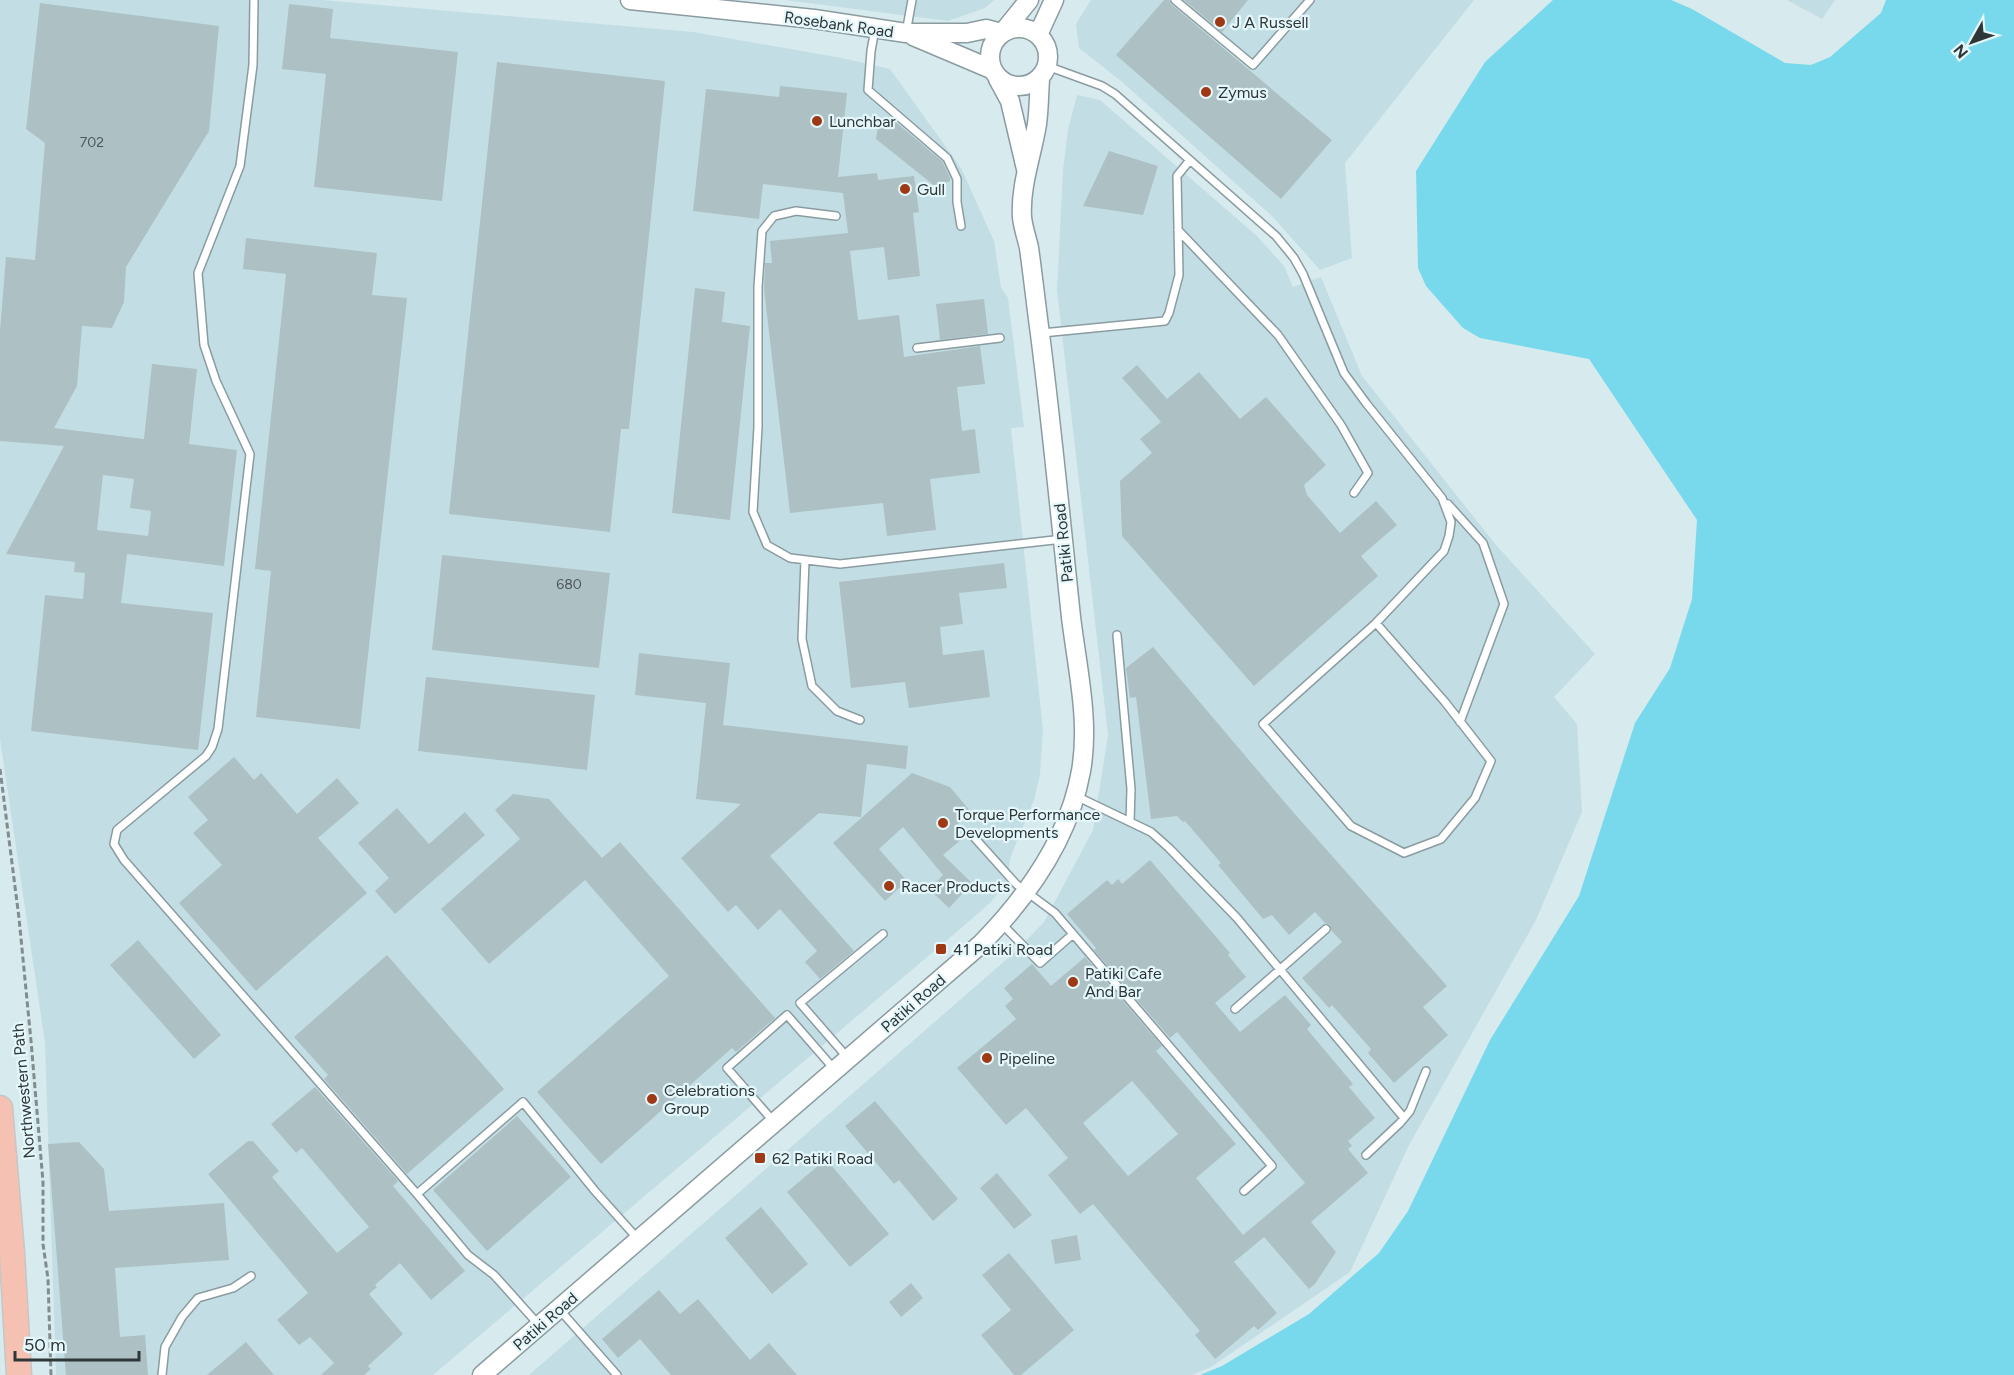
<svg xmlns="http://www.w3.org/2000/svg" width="2014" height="1375" font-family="Figtree,sans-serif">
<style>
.built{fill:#c2dee4}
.water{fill:#78d9ed}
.building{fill:#adc0c4;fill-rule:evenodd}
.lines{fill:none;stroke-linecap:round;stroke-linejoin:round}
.lane-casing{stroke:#8a9ca0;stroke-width:10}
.secondary-casing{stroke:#8a9ca0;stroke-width:21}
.highway-casing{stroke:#c5c7c7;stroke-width:27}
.path{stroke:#808c8f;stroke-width:3;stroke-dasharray:6 3;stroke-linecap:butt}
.lane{stroke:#fff;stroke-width:7}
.secondary{stroke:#fff;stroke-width:18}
.highway{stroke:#f4c1b2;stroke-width:24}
.poi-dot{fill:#9e3815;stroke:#e4f7fb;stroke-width:2}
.labels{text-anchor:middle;stroke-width:4.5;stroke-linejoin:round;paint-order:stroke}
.number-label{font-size:14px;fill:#4e585b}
.poi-label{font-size:16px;fill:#2f3638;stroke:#e4f7fb;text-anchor:start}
.street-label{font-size:16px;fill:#2f3638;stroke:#e4f7fb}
</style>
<rect width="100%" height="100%" fill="#d7eaee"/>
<path class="built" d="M0,0H323L693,32L842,58L890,69L961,168L994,241L1001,287L1008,298L1024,427L1011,428L1043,730L1040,774L1034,800L1011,856L1006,882L991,902L959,930L433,1375H56L45,1043L0,739Z
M785,0H994L985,8L948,21Z
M1091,0H1474L1345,163L1352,258L1320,270L1273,217L1121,81L1079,48L1076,24Z
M1787,0H1835L1822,19Z
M1077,95L1100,100L1257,236L1284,266L1293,287L1321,277L1362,376L1496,545L1595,654L1554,697L1577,724L1582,812L1536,920L1409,1145L1350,1272L1211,1367L1192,1375H529L1015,952L1044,922L1093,830L1108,735L1057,290L1063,170L1068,130Z"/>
<path class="water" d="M1553,0H1671L1692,9L1785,63L1811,65L1830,57L1881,13L1886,0H2014V1375H1200L1222,1366L1309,1314L1379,1253L1408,1211L1490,1040L1579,896L1635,723L1670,668L1692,599L1697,520L1589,359L1480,338L1463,328L1426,286L1418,268L1416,171L1485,62Z"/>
<path class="building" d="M1164,0H1169L1171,4L1332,140L1281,199L1116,55Z
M1184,0H1248L1222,32Z
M40,3L219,26L209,131L126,267L124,302L112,328L82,326L77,386L54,428L144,439L152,364L197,369L189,444L237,450L224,566L127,554L121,603L213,613L198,750L31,731L45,595L83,599L85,573L74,572L75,562L6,554L64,446L0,441V331L6,257L35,260L45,143L26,129ZM103,475L134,479L130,508L151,511L148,536L97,530Z
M289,4L333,9L330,38L458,52L442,201L314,187L326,74L282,69Z
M497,62L665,81L629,429H621L610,532L449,514Z
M780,86L847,93L838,177L877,173L878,180L914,176L919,212L913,213L920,276L888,280L884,247L850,251L858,320L899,315L904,357L980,346L985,384L957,387L962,431L975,429L980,473L930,479L936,530L887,536L883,503L790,513L764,289L765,263H772L770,241L848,233L843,193L763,184L759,219L693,211L706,89L779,97Z
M892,119L942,161L950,178V181L936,187L876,139L878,125Z
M1109,151L1158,166L1143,215L1083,206Z
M246,238L377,253L372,295L407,298L360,729L256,717L271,571L255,569L286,274L243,269Z
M695,288L725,292L722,322L750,326L730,520L672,513Z
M984,299L988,334L940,340L936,304Z
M1137,365L1167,399L1199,372L1240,419L1266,397L1326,465L1304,485L1307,495L1340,533L1376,501L1397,525L1361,556L1378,576L1254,686L1122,536L1120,481L1152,453L1140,439L1161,422L1122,378Z
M442,555L610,573L599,668L432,650Z
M1004,563L1007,588L959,593L963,624L940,627L943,655L984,650L990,697L909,708L905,682L851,688L839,582Z
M1153,647L1287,805L1447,986L1423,1007L1448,1035L1394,1083L1368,1053L1371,1049L1332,1005L1329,1008L1302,978L1342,942L1331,930L1330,925L1325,923L1315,912L1289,935L1272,915L1263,919L1218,865L1221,863L1185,821L1183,822L1177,816L1151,819L1136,697L1130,698L1126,668Z
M639,653L730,663L723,725L908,746L906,769L867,764L861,817L819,813L770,856L854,951L820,979L805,962L817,951L780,909L758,930L736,905L728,912L681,858L741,804L696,799L706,703L635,695Z
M426,677L595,695L587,770L418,751Z
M234,757L254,780L261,773L297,814L337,778L359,803L318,838L367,893L256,991L179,903L222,865L193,833L208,820L188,797Z
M912,773L950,787L971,812L954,827L963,838L943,855L972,883L949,908L929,889L943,875L903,827L879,849L907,881L885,901L833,843Z
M513,794L549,799L602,858L620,842L775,1018L736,1052L732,1048L601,1164L537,1092L669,976L585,880L489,964L441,909L520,839L495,810Z
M397,808L429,844L465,812L485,835L395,914L375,891L389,878L358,843Z
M1150,860L1230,953L1228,955L1246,977L1215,1003L1240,1032L1285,995L1311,1025L1307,1029L1353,1084L1349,1087L1375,1118L1348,1141L1352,1146L1348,1149L1368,1173L1311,1222L1336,1252L1315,1284L1309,1289L1264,1237L1234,1262L1277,1313L1258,1330L1254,1326L1215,1359L1195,1335L1200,1331L1093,1204L1080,1214L1048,1175L1068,1158L1026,1108L1006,1125L957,1068L1016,1019L1005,1006L1013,999L1004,988L1032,964L1051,986L1085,957L1162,1046L1156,1051L1236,1144L1196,1178L1243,1235L1305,1183L1177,1032L1170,1038L1094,950L1096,948L1067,914L1107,880L1112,885L1118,879L1122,884ZM1132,1081L1178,1134L1128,1176L1083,1123Z
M138,940L221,1035L194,1059L110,965Z
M387,955L504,1089L407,1174L324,1079L328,1075L294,1037Z
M315,1087L398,1181L393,1186L465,1271L431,1300L400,1263L375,1285L377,1287L369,1294L403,1334L368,1366L371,1369L364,1375H321L334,1363L310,1337L299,1345L277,1320L308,1293L208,1174L248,1141H253L279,1171L272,1177L337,1253L369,1227L302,1148L296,1153L271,1124Z
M875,1101L958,1199L933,1221L899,1180L894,1184L845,1126Z
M517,1116L571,1177L487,1251L433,1190Z
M79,1142L104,1169L109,1211L224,1203L229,1260L115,1268L120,1337L145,1335L148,1375H66L48,1144Z
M826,1159L889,1234L850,1267L787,1192Z
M997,1173L1032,1215L1014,1229L980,1188Z
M761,1207L808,1264L772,1294L725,1238Z
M1077,1235L1081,1260L1055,1264L1051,1240Z
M1009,1253L1074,1330L1021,1375H1014L981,1335L1011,1310L982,1275Z
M911,1283L923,1298L901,1317L889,1302Z
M659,1290L680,1314L698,1299L750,1360L769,1343L797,1375H671L640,1339L618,1358L602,1339Z
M246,1342L274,1375H207Z"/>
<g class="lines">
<defs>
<path id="lane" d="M254,0L253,65L240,166L198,273L204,345L216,381L250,454L218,729L212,747L206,756L117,830L114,844L124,860L417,1194
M1175,0L1253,65L1310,0
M875,29L871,51L868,90L947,158L957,179V202L961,226
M906,33L912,0
M1047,66L1102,86L1115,94L1276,236L1294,258L1303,274L1344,373L1366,403L1442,498L1451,522L1449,536L1444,551L1376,623L1263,724L1351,826L1404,853L1441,839L1475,798L1491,761L1445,702L1376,623
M836,216L796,211L774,216L762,231L758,287V427L753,512L767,545L790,558L840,564L1063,539
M1178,230L1278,335L1341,425L1368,473L1354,493
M1042,333L1165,321L1169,313L1179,275L1177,176L1190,160
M917,348L1000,338
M1448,504L1483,543L1504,604L1460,722
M805,560L802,639L812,686L837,711L860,720
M1117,635L1131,789L1130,822
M1076,796L1151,832L1169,848L1237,918L1404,1118
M972,835L1016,884L1055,913L1272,1166L1244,1191
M1001,923L1040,963L1073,934
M1235,1009L1326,929
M847,1057L800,1003L883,934
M774,1122L727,1068L787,1015L835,1070
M1366,1155L1400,1123L1410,1111L1426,1071
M559,1309L617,1375
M538,1324L494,1275L468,1255L417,1194L523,1102L595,1191L637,1238
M162,1375L165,1347L182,1317L198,1298L233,1288L251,1276"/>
<path id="secondary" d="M630,0L814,19L906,33H967L986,29L1001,33
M990 57a29 29 0 1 1 58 0a29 29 0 1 1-58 0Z
M1004,31L1029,0
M1038,35L1054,0
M913,36L991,69
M998,79L1010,101L1026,169
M482,1375L981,944C1028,896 1069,839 1081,771C1090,721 1077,667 1071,617C1061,523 1052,428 1040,334C1036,305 1033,276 1029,248C1027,238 1023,228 1022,217C1020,186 1032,155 1037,124C1039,109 1039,93 1040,79"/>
<path id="highway" d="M0,1108L12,1253L19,1375"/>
</defs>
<use href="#lane" class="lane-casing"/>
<use href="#secondary" class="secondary-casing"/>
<use href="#highway" class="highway-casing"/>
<path class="path" d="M0,769L19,918L31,1041L43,1182V1244L48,1279L51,1375"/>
<use href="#lane" class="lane"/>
<use href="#secondary" class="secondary"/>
<use href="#highway" class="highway"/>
</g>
<g class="poi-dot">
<circle cx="1220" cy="22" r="6"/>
<circle cx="1206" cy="92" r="6"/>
<circle cx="817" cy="121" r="6"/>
<circle cx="905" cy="189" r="6"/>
<circle cx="943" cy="823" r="6"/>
<circle cx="889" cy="886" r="6"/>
<rect x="935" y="943" width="12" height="12" rx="3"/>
<circle cx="1073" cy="982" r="6"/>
<circle cx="987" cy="1058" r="6"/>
<circle cx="652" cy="1099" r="6"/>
<rect x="754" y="1152" width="12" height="12" rx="3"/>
</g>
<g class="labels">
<g class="number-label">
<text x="92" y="147">702</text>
<text x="569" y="589">680</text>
</g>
<g class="poi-label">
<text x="1232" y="28">J A Russell</text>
<text x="1218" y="98">Zymus</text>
<text x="829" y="127">Lunchbar</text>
<text x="917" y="195">Gull</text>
<text x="955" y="820">Torque Performance<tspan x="955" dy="18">Developments</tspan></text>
<text x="901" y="892">Racer Products</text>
<text x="953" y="955">41 Patiki Road</text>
<text x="1085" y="979">Patiki Cafe<tspan x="1085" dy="18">And Bar</tspan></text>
<text x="999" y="1064">Pipeline</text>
<text x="664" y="1096">Celebrations<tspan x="664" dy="18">Group</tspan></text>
<text x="772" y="1164">62 Patiki Road</text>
</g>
<g class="street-label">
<text transform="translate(839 24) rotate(8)" y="6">Rosebank Road</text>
<text transform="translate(1063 543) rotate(-96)" y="6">Patiki Road</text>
<text transform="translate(913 1003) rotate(-41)" y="6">Patiki Road</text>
<text transform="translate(23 1091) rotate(-95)" y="6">Northwestern Path</text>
<text transform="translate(545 1321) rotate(-41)" y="6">Patiki Road</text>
</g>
</g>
<g transform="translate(1972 42) rotate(230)" stroke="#e4f7fb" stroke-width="4.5" paint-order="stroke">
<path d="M0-4.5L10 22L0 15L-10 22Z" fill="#2f3638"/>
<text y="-9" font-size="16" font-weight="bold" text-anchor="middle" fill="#2f3638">N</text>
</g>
<path d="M15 1351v9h124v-9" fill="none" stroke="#2f3638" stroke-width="3"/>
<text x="24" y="1351" font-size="18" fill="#2f3638" stroke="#e4f7fb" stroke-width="4.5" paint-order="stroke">50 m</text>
</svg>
